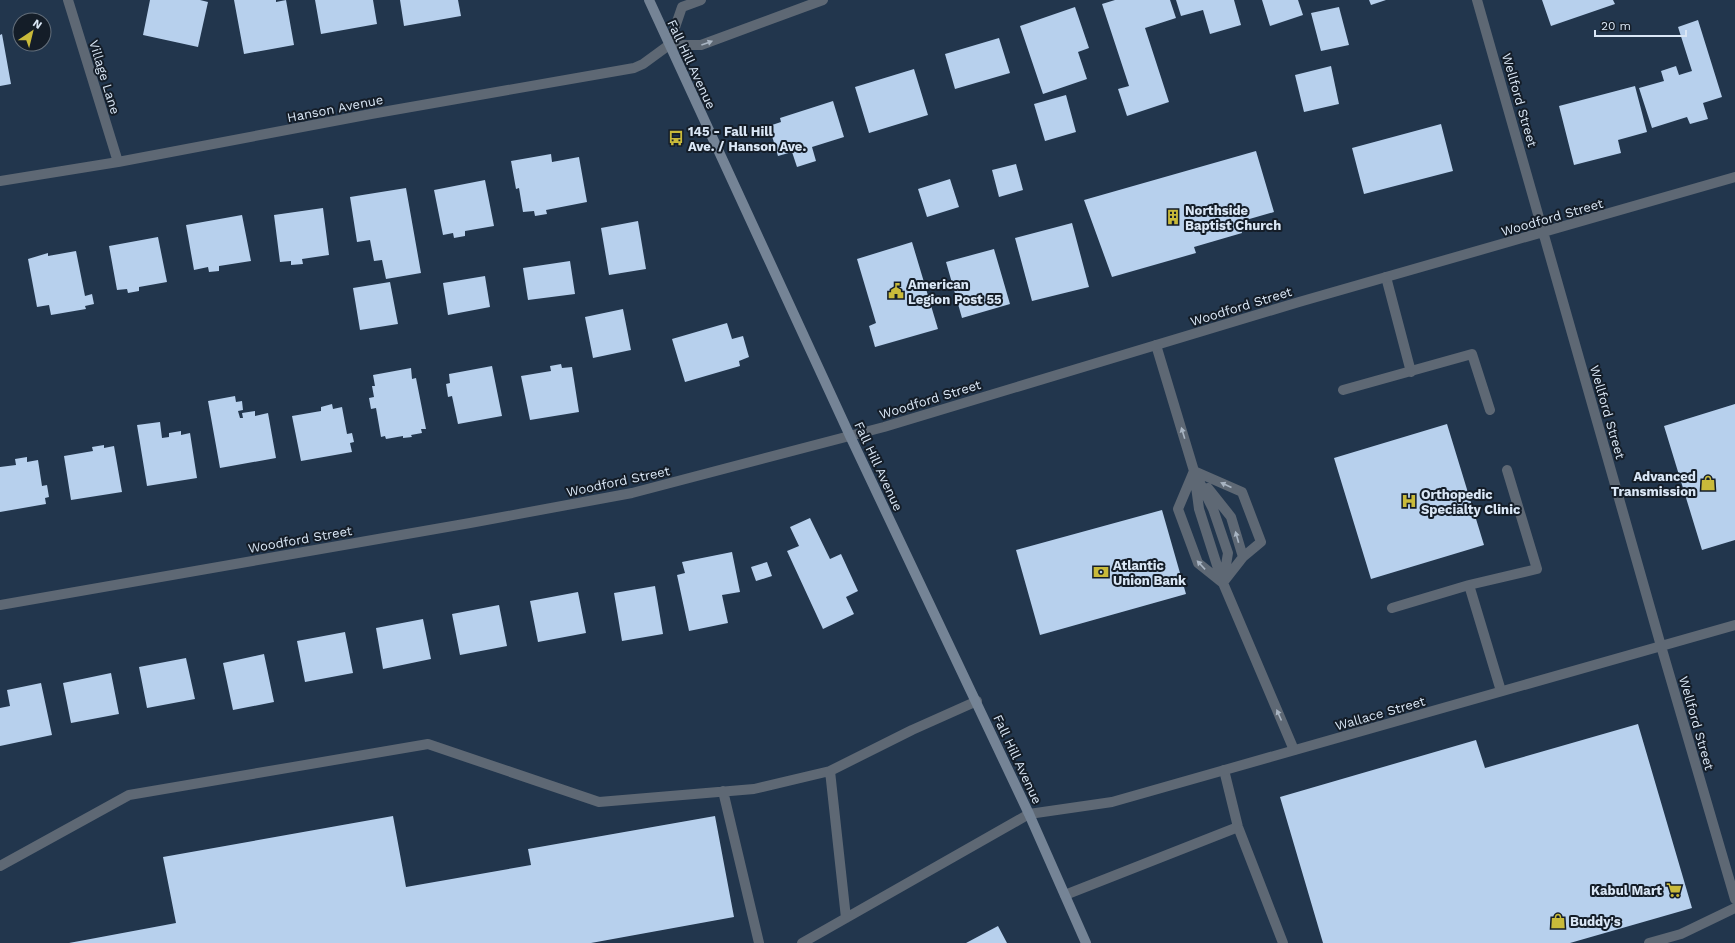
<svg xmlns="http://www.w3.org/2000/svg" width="1735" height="943" font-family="'Work Sans',sans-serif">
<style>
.building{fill:#b7d0ed}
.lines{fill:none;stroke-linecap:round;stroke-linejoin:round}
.service{stroke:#5e6874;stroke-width:10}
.minor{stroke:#5e6874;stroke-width:10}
.secondary{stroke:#758496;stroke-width:10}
.oneway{fill:#a8b4c2}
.labels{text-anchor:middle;stroke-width:4;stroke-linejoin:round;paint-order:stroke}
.street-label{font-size:13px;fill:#dae7f6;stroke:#141d28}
.poi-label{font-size:13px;font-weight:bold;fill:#dae7f6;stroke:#141d28;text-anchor:start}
</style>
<rect width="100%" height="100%" fill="#22364d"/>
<path class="building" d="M150,0H200L208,2L198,47L143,35Z
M234,0H276V2L286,0L294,45L244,54Z
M315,0H373L377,24L321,34Z
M400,0H458L461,16L404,26Z
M1115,0H1170L1176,18L1145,28L1169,102L1127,116L1118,89L1129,86L1102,4Z
M1176,0H1234L1241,25L1210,34L1203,10L1181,16Z
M1262,0H1298L1303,15L1270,26Z
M1369,0H1386L1371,5Z
M1542,0H1613L1615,4L1551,26Z
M1075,7L1089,48L1078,52L1087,79L1043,94L1020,26Z
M1339,7L1349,45L1321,51L1311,13Z
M1698,20L1722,97L1703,103L1708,119L1690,124L1687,117L1652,128L1639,88L1664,81L1661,71L1676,66L1679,75L1692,71L1678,27Z
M2,34L11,84L0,86V35Z
M999,38L1010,73L955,89L945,54Z
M1331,66L1339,104L1304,112L1295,75Z
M914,69L928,115L869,133L855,87Z
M1635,86L1647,132L1618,140L1621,153L1574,165L1559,106Z
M1066,95L1076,132L1045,141L1034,104Z
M833,101L844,137L812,147L816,161L797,167L792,152L778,156L769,126L781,122L780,118Z
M1441,124L1453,171L1364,194L1352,148Z
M1256,151L1274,212L1239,222L1242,233L1194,247L1196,253L1112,277L1084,200Z
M551,154L552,162L579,157L587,202L546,210L547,214L535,216L534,211L523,212L519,188L516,189L511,161Z
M1016,164L1023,190L999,197L992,170Z
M950,179L959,207L927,217L918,189Z
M485,180L494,226L465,231V236L454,238L453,233L443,235L434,190Z
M406,188L421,273L386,279L382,260L374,261L370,240L357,242L350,197Z
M323,208L329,255L302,259L303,264L291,265V261L280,262L274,215Z
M242,215L251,261L219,266V271L209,272L208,267L194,270L186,225Z
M638,221L646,269L609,275L601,228Z
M1072,223L1089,287L1032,301L1015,238Z
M158,237L167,282L139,287V291L128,293L127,289L117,290L109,246Z
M912,242L938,329L875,347L869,326L876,323L857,259Z
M994,249L1010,304L962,318L946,262Z
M76,251L85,296L92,294L94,304L85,306L86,309L51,315L49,305L37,307L28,259L48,253V256Z
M570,261L575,294L528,300L523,268Z
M485,276L490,307L448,315L443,283Z
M390,282L398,324L360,330L353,288Z
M623,309L631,350L593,358L585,317Z
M727,323L732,339L743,336L749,357L739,361L740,366L685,382L672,339Z
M561,364L562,368L572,367L579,412L530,420L521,376L551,371L550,366Z
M492,366L502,416L458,424L452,396L448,397L446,384L450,383L449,374Z
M411,368L412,379L416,378L426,429H421L422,433L411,435L412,437L403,438V436L386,439L385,436L381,437L376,408L371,409L369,398L374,397L372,386H375L373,375Z
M235,396L236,402L242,401L243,410L238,411L240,418H243L242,413L255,411V416L268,413L276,458L220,468L208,401Z
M332,404L333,409L342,407L347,434L352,433L354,442L350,443L352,452L301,461L292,416L321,411V407Z
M1735,404V540L1702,550L1664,426Z
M160,422L162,438L169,437V433L181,431V435L190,433L197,478L147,486L137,425Z
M1447,424L1484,545L1371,579L1334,458Z
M104,445V448L114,446L122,492L71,500L64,456L93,451L92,447Z
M27,457V462L38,460L42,486L47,485L49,497L45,498L46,504L0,512V467L16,465L15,459Z
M1162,510L1186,594L1040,635L1016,550Z
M810,518L830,559L841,554L858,591L846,597L854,614L823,629L787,551L799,546L790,527Z
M732,552L740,592L722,595L728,623L689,631L677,575L685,573L682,562Z
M767,562L772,576L756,581L751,567Z
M655,586L663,634L622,641L614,593Z
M578,592L586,633L538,642L530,601Z
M499,605L507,646L460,655L452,614Z
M423,619L431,659L383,669L376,628Z
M345,632L353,673L305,682L297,641Z
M264,654L274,702L233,710L223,663Z
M186,658L195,699L147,708L139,667Z
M111,673L119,714L71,723L63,683Z
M41,683L52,735L0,746V708L10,706L7,690Z
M1638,724L1692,908L1570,943H1323L1280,797L1476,740L1485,768Z
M393,816L406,887L531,865L528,849L715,816L734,917L591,943H69L176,923L163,857Z
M998,926L1007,943H966Z"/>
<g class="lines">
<path class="service" d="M1386,277L1411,372
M1156,345L1194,471L1213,509L1228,553L1223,583
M1343,390L1472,354L1490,410
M1194,471L1178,509L1198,563L1223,583L1294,750
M1194,471L1242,492L1261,542L1243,557
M1195,479L1199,509L1222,581
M1208,488L1231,517L1243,557L1225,580
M1469,585L1501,691
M1392,608L1469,585L1537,569L1507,470
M1224,770L1238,827L1283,943
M830,771L846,918
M723,791L759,943
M0,866L129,795L428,744L599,802L754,789L830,771L912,730L977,701
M1065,895L1238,827
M802,943L1029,814
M1649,943L1681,934L1735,908"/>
<path class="minor" d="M68,0L118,162
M1477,0L1661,646L1735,899
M669,45H701L823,0
M0,181L118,162L371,114L634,68L643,64L669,45L682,7L701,0
M0,605L470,523L632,493L884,427L1299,302L1735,177
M1029,814L1112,802L1735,625"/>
<path class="secondary" d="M649,0L850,436L1029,814L1086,943"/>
</g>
<defs><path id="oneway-solid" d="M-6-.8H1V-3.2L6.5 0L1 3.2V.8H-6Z"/></defs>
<g class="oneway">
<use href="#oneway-solid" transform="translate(707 43) rotate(-20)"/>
<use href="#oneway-solid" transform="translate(1183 433) rotate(-107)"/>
<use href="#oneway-solid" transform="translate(1226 485) rotate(-156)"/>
<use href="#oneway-solid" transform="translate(1237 537) rotate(-106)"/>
<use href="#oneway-solid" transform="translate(1201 565) rotate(-133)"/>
<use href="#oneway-solid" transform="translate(1279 715) rotate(-114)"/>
</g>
<defs>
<symbol id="bus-bare" viewBox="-9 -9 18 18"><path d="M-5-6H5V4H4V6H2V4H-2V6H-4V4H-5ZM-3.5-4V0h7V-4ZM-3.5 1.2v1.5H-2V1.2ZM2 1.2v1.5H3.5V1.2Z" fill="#c9ba3a" stroke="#141d28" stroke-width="2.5" paint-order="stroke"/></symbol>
<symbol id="building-bare" viewBox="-9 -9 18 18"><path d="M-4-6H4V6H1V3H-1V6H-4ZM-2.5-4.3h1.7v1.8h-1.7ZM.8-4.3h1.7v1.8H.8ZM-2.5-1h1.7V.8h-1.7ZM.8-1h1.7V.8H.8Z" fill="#c9ba3a" stroke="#141d28" stroke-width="2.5" paint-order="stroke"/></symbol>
<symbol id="civic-bare" viewBox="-9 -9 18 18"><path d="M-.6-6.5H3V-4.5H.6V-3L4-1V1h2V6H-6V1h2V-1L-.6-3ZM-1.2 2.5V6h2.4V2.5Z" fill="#c9ba3a" stroke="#141d28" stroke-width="2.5" paint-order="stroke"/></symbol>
<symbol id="shop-bare" viewBox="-9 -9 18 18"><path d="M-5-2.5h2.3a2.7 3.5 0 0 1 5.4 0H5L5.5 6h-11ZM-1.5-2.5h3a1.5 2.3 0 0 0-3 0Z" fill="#c9ba3a" stroke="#141d28" stroke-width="2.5" paint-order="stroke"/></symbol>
<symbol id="hospital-bare" viewBox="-9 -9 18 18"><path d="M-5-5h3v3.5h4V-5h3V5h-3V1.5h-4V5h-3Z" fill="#c9ba3a" stroke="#141d28" stroke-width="2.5" paint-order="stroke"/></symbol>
<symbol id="bank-bare" viewBox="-9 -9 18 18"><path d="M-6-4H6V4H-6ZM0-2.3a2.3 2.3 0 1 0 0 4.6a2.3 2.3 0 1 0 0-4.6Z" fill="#c9ba3a" stroke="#141d28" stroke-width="2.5" paint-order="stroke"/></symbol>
<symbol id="supermarket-bare" viewBox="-9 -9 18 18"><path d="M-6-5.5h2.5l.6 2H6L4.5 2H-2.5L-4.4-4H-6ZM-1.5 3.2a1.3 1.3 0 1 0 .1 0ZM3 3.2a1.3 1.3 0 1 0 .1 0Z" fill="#c9ba3a" stroke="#141d28" stroke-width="2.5" paint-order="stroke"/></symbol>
</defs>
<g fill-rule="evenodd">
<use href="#bus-bare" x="665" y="127" width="22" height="22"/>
<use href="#building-bare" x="1162" y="206" width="22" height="22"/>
<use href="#civic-bare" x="885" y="280" width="22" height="22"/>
<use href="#shop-bare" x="1697" y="472" width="22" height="22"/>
<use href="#hospital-bare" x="1398" y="490" width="22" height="22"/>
<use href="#bank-bare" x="1090" y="561" width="22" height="22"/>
<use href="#supermarket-bare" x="1663" y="879" width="22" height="22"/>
<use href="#shop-bare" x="1547" y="910" width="22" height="22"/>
</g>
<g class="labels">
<g class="street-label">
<text transform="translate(692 64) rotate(65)" y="5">Fall Hill Avenue</text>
<text transform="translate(105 77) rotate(73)" y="5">Village Lane</text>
<text transform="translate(1520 100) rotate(74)" y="5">Wellford Street</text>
<text transform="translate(335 108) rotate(-11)" y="5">Hanson Avenue</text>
<text transform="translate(1552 217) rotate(-16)" y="5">Woodford Street</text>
<text transform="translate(1241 306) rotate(-17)" y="5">Woodford Street</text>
<text transform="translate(930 399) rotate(-17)" y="5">Woodford Street</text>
<text transform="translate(1608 412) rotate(74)" y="5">Wellford Street</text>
<text transform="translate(879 466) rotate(65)" y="5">Fall Hill Avenue</text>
<text transform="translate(618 481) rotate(-12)" y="5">Woodford Street</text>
<text transform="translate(300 539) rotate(-10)" y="5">Woodford Street</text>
<text transform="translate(1380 713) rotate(-16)" y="5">Wallace Street</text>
<text transform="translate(1697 723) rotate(74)" y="5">Wellford Street</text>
<text transform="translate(1018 759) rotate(65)" y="5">Fall Hill Avenue</text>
</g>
<g class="poi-label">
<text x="688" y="136">145 - Fall Hill<tspan x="688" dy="15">Ave. / Hanson Ave.</tspan></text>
<text x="1185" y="215">Northside<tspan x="1185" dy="15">Baptist Church</tspan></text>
<text x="908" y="289">American<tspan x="908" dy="15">Legion Post 55</tspan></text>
<text x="1696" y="481" text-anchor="end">Advanced<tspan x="1696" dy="15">Transmission</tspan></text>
<text x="1421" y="499">Orthopedic<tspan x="1421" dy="15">Specialty Clinic</tspan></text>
<text x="1113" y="570">Atlantic<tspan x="1113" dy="15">Union Bank</tspan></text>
<text x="1662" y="895" text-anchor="end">Kabul Mart</text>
<text x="1570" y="926">Buddy's</text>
</g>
</g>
<g transform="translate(32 32) rotate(35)"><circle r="19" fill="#141d28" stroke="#636e7a"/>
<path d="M0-3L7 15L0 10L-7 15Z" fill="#c9ba3a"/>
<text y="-6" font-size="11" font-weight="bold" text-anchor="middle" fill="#dae7f6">N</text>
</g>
<path d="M1595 30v6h91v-6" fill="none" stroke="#dae7f6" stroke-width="2"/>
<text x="1601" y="30" font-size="12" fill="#dae7f6" stroke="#141d28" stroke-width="3" paint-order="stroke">20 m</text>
</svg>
